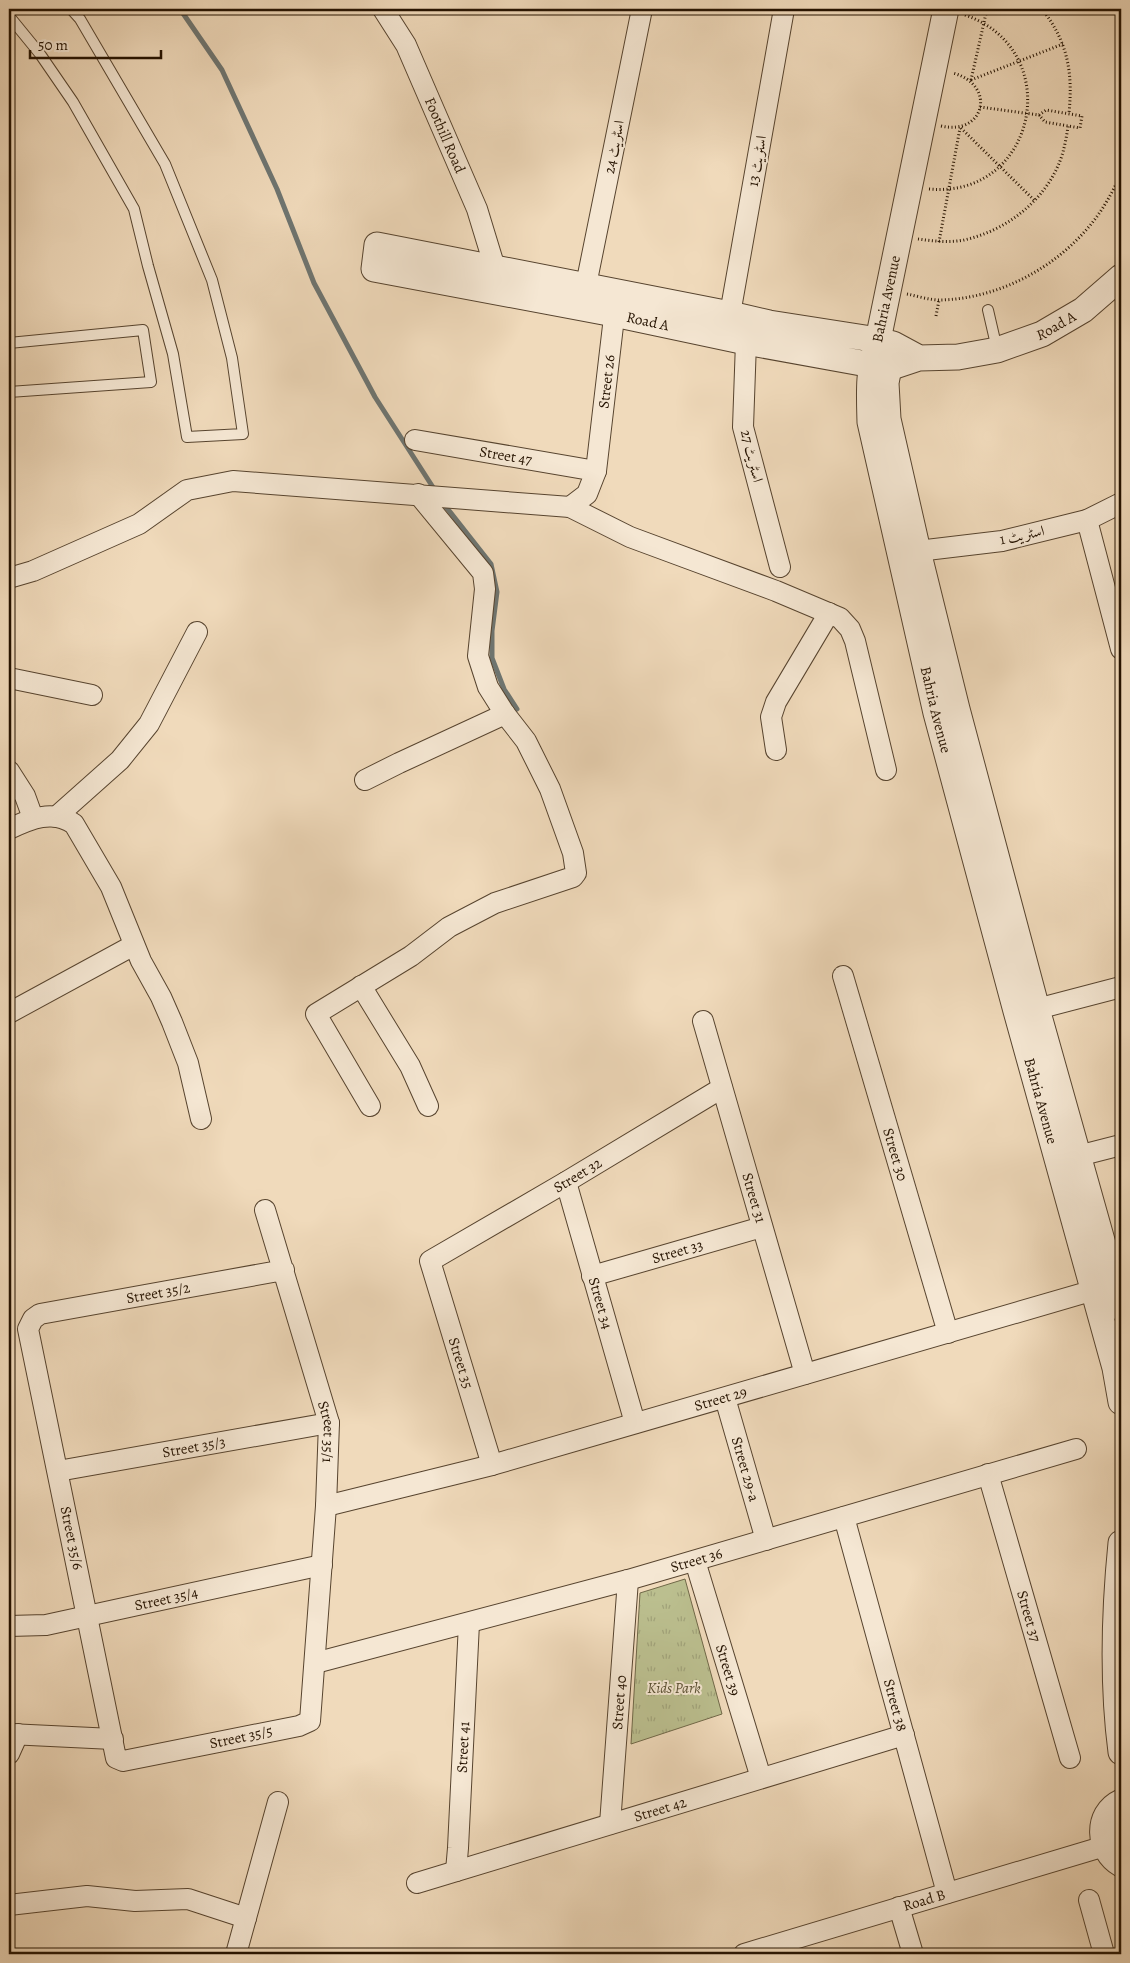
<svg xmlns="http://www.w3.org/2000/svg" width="1130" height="1963" font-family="Alegreya,Amiri,serif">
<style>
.grass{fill:url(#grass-tufts);stroke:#706848}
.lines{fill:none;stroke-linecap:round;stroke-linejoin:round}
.stream{stroke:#6e7571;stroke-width:5}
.service-casing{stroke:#57442f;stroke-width:12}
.minor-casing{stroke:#57442f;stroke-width:22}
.tertiary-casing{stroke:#57442f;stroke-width:27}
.path{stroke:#241200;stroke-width:3;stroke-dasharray:1 2.5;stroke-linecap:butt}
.service{stroke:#f5e7d3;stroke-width:10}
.minor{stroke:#f5e7d3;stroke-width:20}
.tertiary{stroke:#f5e7d3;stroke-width:25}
.labels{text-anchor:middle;stroke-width:4;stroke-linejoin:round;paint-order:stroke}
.street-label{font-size:15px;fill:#241200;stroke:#f5e7d3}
.park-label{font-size:15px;font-style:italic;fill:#594f32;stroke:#f5e7d3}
</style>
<defs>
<pattern id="grass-tufts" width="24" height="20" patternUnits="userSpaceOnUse" patternTransform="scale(1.25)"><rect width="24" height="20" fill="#bbbf8f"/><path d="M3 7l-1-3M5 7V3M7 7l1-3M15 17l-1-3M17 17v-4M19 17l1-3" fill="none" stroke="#a1a37a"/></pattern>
</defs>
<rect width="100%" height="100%" fill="#f0dabb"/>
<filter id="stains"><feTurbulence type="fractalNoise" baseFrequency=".004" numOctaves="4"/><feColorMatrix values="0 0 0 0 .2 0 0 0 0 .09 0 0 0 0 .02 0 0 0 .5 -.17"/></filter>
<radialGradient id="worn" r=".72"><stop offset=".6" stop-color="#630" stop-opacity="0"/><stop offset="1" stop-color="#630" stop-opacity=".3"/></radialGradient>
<path class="grass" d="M685,1579L722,1714L631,1744L640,1593Z"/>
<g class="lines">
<path class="stream" d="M180,9L222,70L277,189L314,283L375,397L436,492
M443,503L491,564L497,592L492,631V658L504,689L517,709"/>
<defs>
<path id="service" d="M9,16L40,54L73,102L134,209L148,266L173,354L187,437L243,434L232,358L212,280L165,164L80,19L71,9
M988,310L997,349
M9,343L143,330L151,382L9,392"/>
<g id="minor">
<path id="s1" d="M383,9L406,45L477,209L495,268"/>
<path d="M586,285L642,9"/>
<path d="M730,314L784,9"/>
<path d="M746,342L743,427L780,567"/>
<path id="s2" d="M415,440L596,471"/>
<path id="s3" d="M570,507L587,494L596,471L616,300"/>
<path d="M1087,520L1121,649"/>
<path d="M918,551L1002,541L1087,520L1121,503"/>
<path d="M9,578L33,571L139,524L187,490L233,481L570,507L630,537L776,591L840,618L850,629L855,641L886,770"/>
<path d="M9,678L92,695"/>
<path d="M776,750L771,717L776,702L829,613"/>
<path d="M9,771L25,796L33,818"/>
<path d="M365,780L399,763L505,714"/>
<path d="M56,817L120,760L149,724L197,632"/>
<path d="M9,829C30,819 53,809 74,824L111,887L141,961L161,997L172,1022L188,1063L201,1119"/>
<path id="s4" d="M843,976L948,1333"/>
<path d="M361,986L410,1066L428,1106"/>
<path d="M1037,1009L1121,987"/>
<path d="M9,1013L134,945"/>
<path id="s5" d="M703,1021L805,1374"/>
<path d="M370,1106L316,1014L411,956L449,927L495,903L573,877L576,873L573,853L550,789L526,741L505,714L488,687L478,656L485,589L483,573L418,494"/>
<path d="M1078,1156L1121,1145"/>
<path id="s6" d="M566,1182L635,1423"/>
<path id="s7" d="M265,1210L329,1423L326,1506L310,1721L299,1726L123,1761L116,1758L28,1329L33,1319L40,1314L284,1270"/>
<path id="s8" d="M592,1276L762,1227"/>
<path id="s9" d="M725,1398L766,1540"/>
<path id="s10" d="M492,1465L430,1261L566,1182L722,1088"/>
<path id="s11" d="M58,1471L329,1423"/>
<path id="s12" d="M988,1474L1070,1758"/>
<path id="s13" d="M326,1506L492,1465L1108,1286"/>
<path id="s14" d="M844,1517L947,1893"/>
<path id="s15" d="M695,1561L761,1778"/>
<path id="s16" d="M9,1626L46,1625L322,1565"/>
<path id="s17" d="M315,1663L628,1580L1076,1449"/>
<path d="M9,1734L113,1739"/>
<path d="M9,1754L18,1734"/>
<path id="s18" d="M610,1824L628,1580"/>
<path id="s19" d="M456,1871L458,1848L469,1623"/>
<path id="s20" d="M417,1883L904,1735"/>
<path d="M1089,1900L1104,1954"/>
<path d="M9,1905L87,1896L135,1901L188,1899L246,1918"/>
<path d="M899,1907L913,1954"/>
<path d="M236,1954L278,1802"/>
<path id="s21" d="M744,1954L1105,1846"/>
</g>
<g id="tertiary">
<path id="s22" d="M946,9L878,340C868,372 869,389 870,422L936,713L1016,1011L1115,1368L1121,1402"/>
<path d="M892,351L886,383L888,419L918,551L957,709L1037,1009L1121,1308"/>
<path id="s23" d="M919,358L893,344L878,340L769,323L730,314L377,245L374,269L614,314L746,342L889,368L919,358L958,357L997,350L1042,334L1083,310L1121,277"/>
<path d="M1121,1543C1114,1613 1112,1683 1121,1752"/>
<path d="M1121,1802C1095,1814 1098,1851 1121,1864"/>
</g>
</defs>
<use href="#service" class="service-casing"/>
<use href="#minor" class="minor-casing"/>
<use href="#tertiary" class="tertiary-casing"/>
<path class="path" d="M1042,9C1068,42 1073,73 1069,113
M1120,9L1121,11
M971,80L1063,44
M971,80L987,9
M980,107L1039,115L1046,110L1082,116L1080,128L1045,122L1039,115
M941,126C985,136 997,85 953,73
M961,128L1035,201
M929,189C1037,199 1067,50 965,15
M918,239C933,241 949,243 964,240C1009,230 1050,197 1063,152C1065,144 1067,135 1068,126
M939,242L960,128
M907,294C917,296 929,300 940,300C998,299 1056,268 1092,223C1104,208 1113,191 1121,174
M936,316L939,300"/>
<use href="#service" class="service"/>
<use href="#minor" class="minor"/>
<use href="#tertiary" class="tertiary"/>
</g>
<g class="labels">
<g class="street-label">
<text dy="5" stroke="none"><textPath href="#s1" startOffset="141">Foothill Road</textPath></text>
<text transform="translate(614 147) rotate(-79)" y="5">اسٹریٹ 24</text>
<text transform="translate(757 161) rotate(-80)" y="5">اسٹریٹ 13</text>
<text transform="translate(886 299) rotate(-78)" y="5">Bahria Avenue</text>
<text dy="5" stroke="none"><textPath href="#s23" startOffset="858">Road A</textPath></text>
<text dy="5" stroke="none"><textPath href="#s23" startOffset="1278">Road A</textPath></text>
<text dy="5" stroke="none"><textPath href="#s3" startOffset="136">Street 26</textPath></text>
<text dy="5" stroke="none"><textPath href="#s2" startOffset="92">Street 47</textPath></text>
<text transform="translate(752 456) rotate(76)" y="5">اسٹریٹ 27</text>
<text transform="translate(1022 535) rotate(-12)" y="5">اسٹریٹ 1</text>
<text dy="5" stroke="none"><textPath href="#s22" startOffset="716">Bahria Avenue</textPath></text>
<text dy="5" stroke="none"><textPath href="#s22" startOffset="1121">Bahria Avenue</textPath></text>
<text dy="5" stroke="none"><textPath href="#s4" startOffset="186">Street 30</textPath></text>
<text dy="5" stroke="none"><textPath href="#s10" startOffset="384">Street 32</textPath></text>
<text dy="5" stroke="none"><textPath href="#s5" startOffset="184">Street 31</textPath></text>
<text dy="5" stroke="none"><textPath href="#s8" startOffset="89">Street 33</textPath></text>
<text dy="5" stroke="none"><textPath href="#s7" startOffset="1298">Street 35/2</textPath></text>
<text dy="5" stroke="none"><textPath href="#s6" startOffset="126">Street 34</textPath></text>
<text transform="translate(461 1363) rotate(73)" y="5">Street 35</text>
<text dy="5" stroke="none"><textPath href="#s13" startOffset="409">Street 29</textPath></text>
<text dy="5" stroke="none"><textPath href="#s7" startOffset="231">Street 35/1</textPath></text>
<text dy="5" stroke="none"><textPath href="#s11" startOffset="138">Street 35/3</textPath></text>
<text dy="5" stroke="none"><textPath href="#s9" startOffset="74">Street 29-a</textPath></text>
<text transform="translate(72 1538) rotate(78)" y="5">Street 35/6</text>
<text dy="5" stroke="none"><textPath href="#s17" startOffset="395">Street 36</textPath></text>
<text dy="5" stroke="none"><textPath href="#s16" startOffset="160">Street 35/4</textPath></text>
<text dy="5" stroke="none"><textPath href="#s12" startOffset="148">Street 37</textPath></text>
<text dy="5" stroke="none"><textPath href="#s15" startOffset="114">Street 39</textPath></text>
<text dy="5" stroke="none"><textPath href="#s18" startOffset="122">Street 40</textPath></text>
<text dy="5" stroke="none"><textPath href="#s14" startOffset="195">Street 38</textPath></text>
<text transform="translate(241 1737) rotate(-12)" y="5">Street 35/5</text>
<text dy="5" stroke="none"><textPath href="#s19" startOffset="124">Street 41</textPath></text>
<text dy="5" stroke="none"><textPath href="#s20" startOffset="254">Street 42</textPath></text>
<text dy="5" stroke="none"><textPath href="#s21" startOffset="188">Road B</textPath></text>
</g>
<g class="park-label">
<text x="674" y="1693">Kids Park</text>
</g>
</g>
<rect width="1130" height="1963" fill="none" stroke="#f0dabb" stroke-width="30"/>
<rect x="10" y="10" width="1110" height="1943" fill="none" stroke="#241200" stroke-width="2.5"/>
<rect x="15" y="15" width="1100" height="1933" fill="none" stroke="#241200"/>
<path d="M30 50v8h131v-8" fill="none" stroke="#241200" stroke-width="2.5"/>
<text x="38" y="50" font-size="15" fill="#241200" stroke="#f5e7d3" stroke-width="4" paint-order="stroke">50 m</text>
<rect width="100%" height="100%" filter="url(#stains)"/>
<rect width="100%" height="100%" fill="url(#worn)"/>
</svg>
